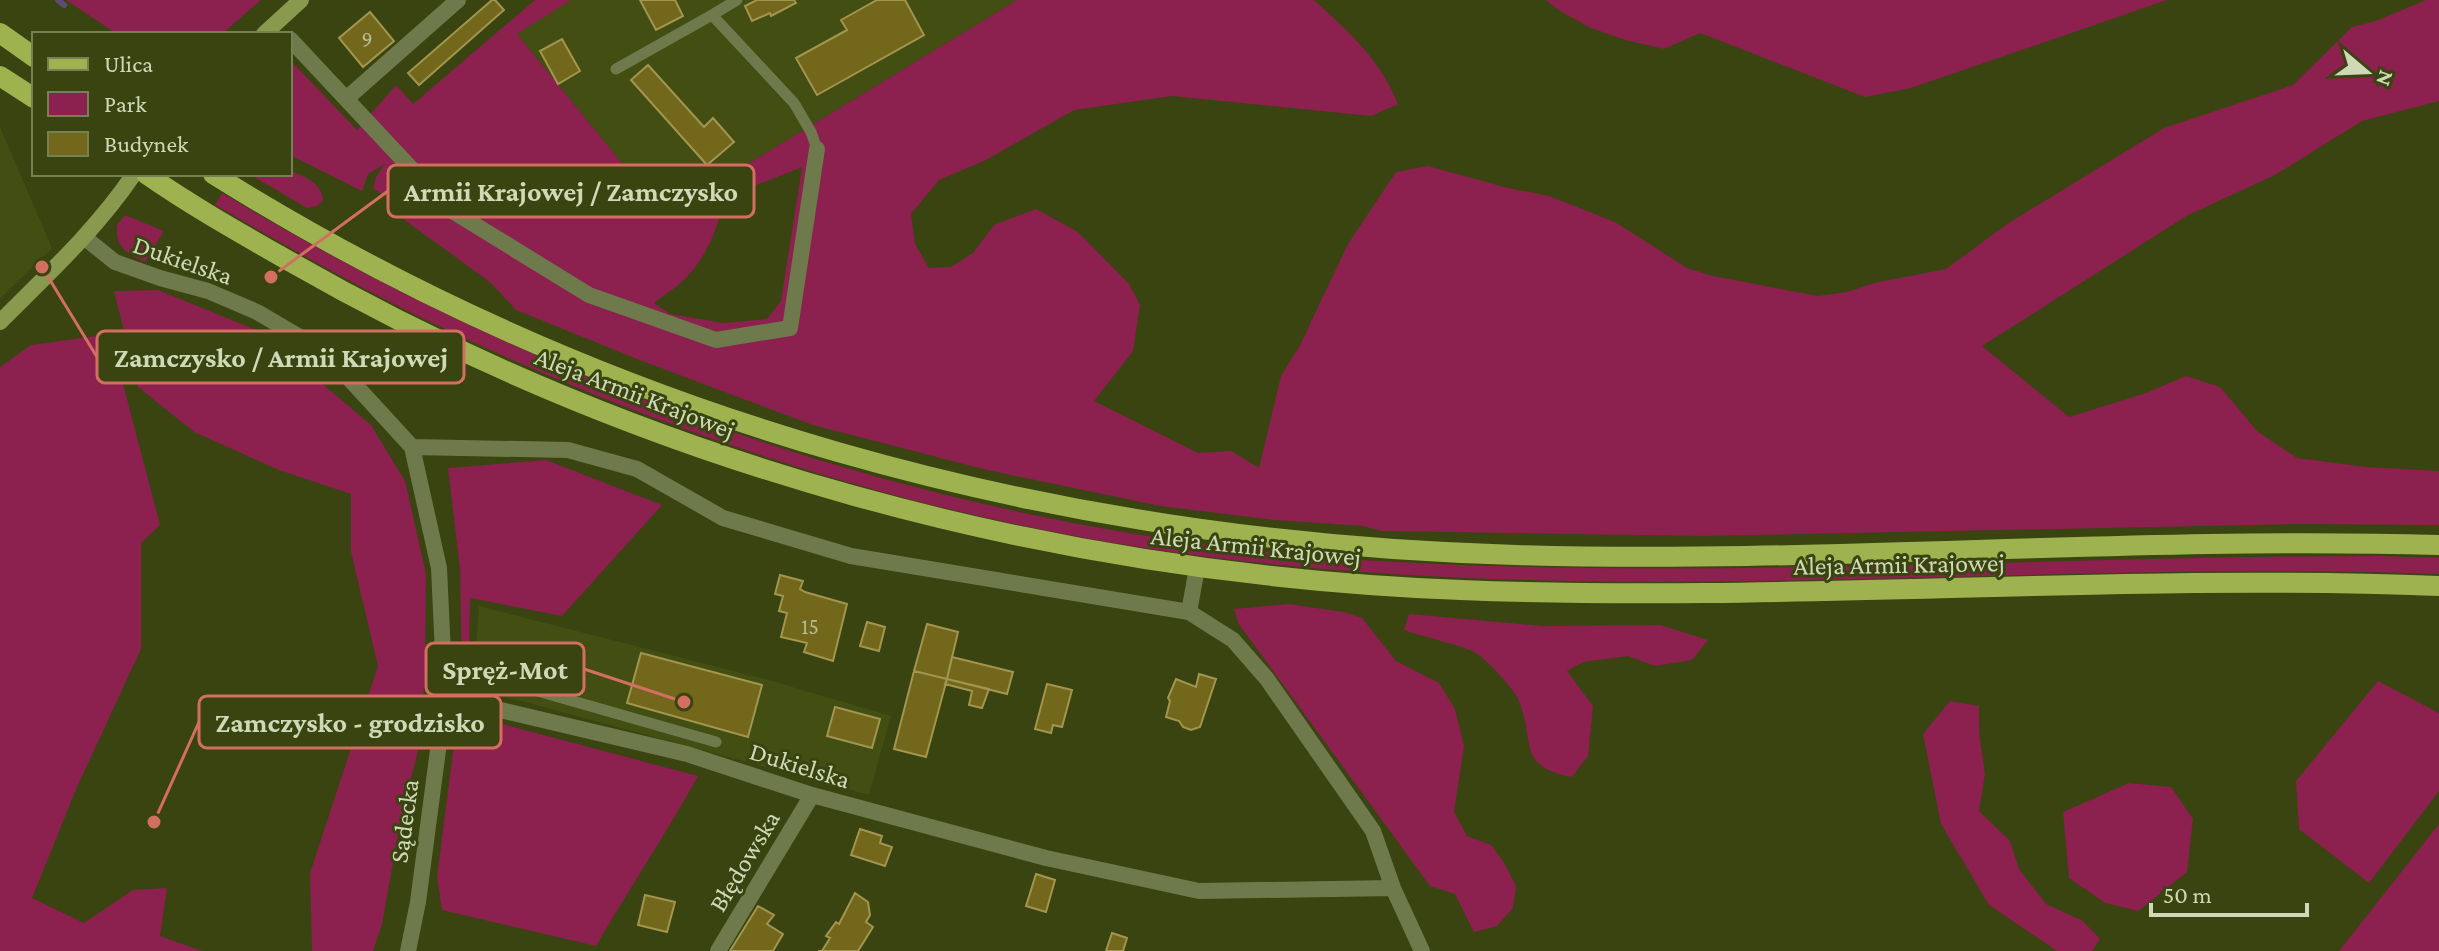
<svg xmlns="http://www.w3.org/2000/svg" width="2439" height="951" font-family="'Crimson Pro',serif">
<style>
.built{fill:#424e12}
.green{fill:#8c204e;fill-rule:evenodd}
.lines{fill:none;stroke-linecap:round;stroke-linejoin:round}
.stream{stroke:#604a73;stroke-width:6}
.building{fill:#73671c;stroke:#a2954f;stroke-width:2}
.lane{stroke:#6e7a4c;stroke-width:11}
.street{stroke:#6e7a4c;stroke-width:16}
.secondary{stroke:#899a4f;stroke-width:16}
.primary{stroke:#9eb34f;stroke-width:20}
.labels{text-anchor:middle;stroke-width:6;stroke-linejoin:round;paint-order:stroke}
.number-label{font-size:22px;fill:#b8bc90}
.street-label{font-size:26px;fill:#cfd9b7;stroke:#394410}
.leader{fill:none;stroke:#d36f61;stroke-width:3}
.callout-dot{fill:#d36f61;stroke:#394410;stroke-width:3}
.callout{fill:#394410;stroke:#d36f61;stroke-width:3}
.callout-label{font-size:28px;text-anchor:middle;font-weight:bold;fill:#cfd9b7}
</style>
<rect width="100%" height="100%" fill="#394410"/>
<path class="built" d="M571,0H1017L664,215L516,33Z
M0,127L52,248L0,299Z
M479,606L769,680L891,716L869,795L473,688Z"/>
<path class="green" d="M66,0H261L222,34H117Z
M535,0H571L517,34L664,215L1017,0H1314C1348,31 1381,60 1398,104L1371,116L1172,96L1074,110L986,160L939,180L911,214L915,244L929,268L951,267L973,253L994,225L1036,209L1078,232L1129,284L1140,305L1133,351L1094,401L1198,453L1231,451L1259,468L1281,376L1300,345L1348,244L1396,172L1428,166L1508,188L1549,196L1615,222L1687,268L1713,276L1818,296L1847,292L1874,283L1946,269L2007,224L2164,128L2293,85L2352,27L2376,21L2426,0H2439V101L2362,121L2275,175L2188,215L1982,346L2069,417L2146,393L2186,376L2220,387L2257,431L2297,458L2366,467L2439,471V525L2299,524L1704,536L1381,531L1363,526L1275,520L1160,506L987,470L813,425L637,359L516,310L491,283L402,218L388,198L373,188L376,177L385,164L368,174L362,191L292,156L290,159V60L357,130L396,85L413,104ZM802,167L781,301L767,319L724,323L670,314L654,303C663,295 676,288 685,279C707,256 718,229 724,198Z
M1546,0H2167L1911,88L1865,97L1700,33L1664,49L1625,40L1591,28L1560,11Z
M290,170C305,178 322,182 323,201L317,206L307,208L249,174H290Z
M222,193C567,400 959,534 1362,560C1701,581 2041,556 2381,556L2439,558V574C2086,561 1732,598 1379,573C1272,566 1165,554 1059,533C841,491 628,417 428,321C355,286 285,245 215,205Z
M125,215L164,231L145,262C126,253 115,247 117,225Z
M158,290L261,332L371,425L405,481L426,574L425,667L421,739L401,818L382,924L373,951H312L310,873L378,666L351,552V494L279,470L194,432L138,387L114,291Z
M110,334L160,525L141,543V649L77,787L32,898L84,923L133,890L167,888L160,936L202,951H0V367L31,345Z
M546,460L662,505L562,616L470,598L468,715L698,776C666,834 629,889 596,946L442,910L437,877L462,682L460,569L448,468Z
M1289,604L1344,612L1362,618L1396,661L1439,683L1455,709L1464,746L1454,812L1467,836L1491,845L1503,861L1516,886L1513,908L1497,926L1474,932L1455,894L1430,886L1238,623L1234,609Z
M1409,614L1543,626L1660,625L1708,640L1692,660L1655,666L1628,656L1583,662L1567,671L1593,706L1588,756L1572,777C1515,767 1536,739 1518,699C1514,689 1486,659 1476,653C1465,646 1420,636 1404,630Z
M2378,681L2439,713V791L2369,883L2299,829L2296,781Z
M1950,701L1979,706V733L1985,774L1979,811L2010,841L2019,869L2046,904L2083,921L2100,939L2092,951H2057L1989,905L1941,824L1923,734Z
M2129,783L2171,787L2193,819L2187,872L2138,911L2105,903L2069,878L2063,812Z
M2439,824V951H2339Z"/>
<g class="lines">
<path class="stream" d="M58,0L64,5"/>
</g>
<path class="building" d="M492,0H495L504,10L419,85L408,73Z
M640,0H675L683,16L656,30Z
M757,0H794L796,3L771,16L770,13L752,21L745,6Z
M877,0H905L924,35L817,95L796,58L847,30L841,20Z
M370,12L394,41L363,67L339,38Z
M562,39L580,71L558,84L540,51Z
M648,65L704,127L713,118L734,142L707,165L631,80Z
M780,575L803,581L800,589L805,592L847,604L833,661L804,652L807,643L781,637L787,613L779,611L783,596L775,594Z
M867,622L885,627L879,651L860,646Z
M927,624L958,632L947,679L914,671Z
M641,653L762,685L748,737L627,703Z
M952,657L1013,672L1007,694L947,679Z
M914,671L947,679L926,757L894,749Z
M1199,674L1216,679L1200,727L1191,730L1183,727L1179,721L1166,717L1170,701L1168,698L1176,679L1196,687Z
M947,679L989,689L982,708L969,705L972,691L945,684Z
M1047,684L1072,690L1062,727L1053,725L1051,733L1035,729Z
M835,707L880,719L872,748L827,736Z
M860,829L882,836L880,843L892,847L885,866L851,855Z
M1036,874L1055,880L1046,912L1026,906Z
M855,893L868,902L870,915L866,922L873,927L858,951H818H822L830,938L826,936L836,922L839,924Z
M645,895L675,902L667,932L638,925Z
M758,906L774,915L767,924L783,934L773,951H730Z
M1112,933L1127,938L1123,951H1106Z"/>
<g class="lines">
<path class="lane" d="M712,15L737,0
M616,69L712,15L794,103L811,132L817,149
M444,669L499,680L716,742"/>
<path class="street" d="M290,39L449,209L589,295L716,340L790,328L817,149
M346,99L458,0
M85,238L115,262L160,278L208,291L257,312L308,342L345,374L412,447L439,568L445,697L687,754L812,795L1046,858L1199,891L1393,888
M412,447L568,450L637,469L723,518L851,556L1189,612L1233,640L1267,679L1373,831L1393,888L1422,951
M1189,612L1197,568
M408,951L418,902L445,697
M718,951L812,795"/>
<path class="secondary" d="M264,34L301,0
M0,322C48,274 96,230 134,174"/>
<path class="primary" d="M0,33L34,57
M0,76L34,98
M146,174C192,206 240,233 289,261C645,465 1051,574 1461,590C1787,603 2113,573 2439,586
M213,174C607,421 1053,542 1516,555C1823,564 2131,536 2439,545"/>
</g>
<g class="labels">
<g class="number-label">
<text x="367" y="47">9</text>
<text x="810" y="634">15</text>
</g>
<g class="street-label">
<text transform="translate(183 260) rotate(19)" y="9">Dukielska</text>
<text transform="translate(635 393) rotate(21)" y="9">Aleja Armii Krajowej</text>
<text transform="translate(1256 546) rotate(6)" y="9">Aleja Armii Krajowej</text>
<text transform="translate(1899 564) rotate(-1)" y="9">Aleja Armii Krajowej</text>
<text transform="translate(800 765) rotate(17)" y="9">Dukielska</text>
<text transform="translate(404 821) rotate(-82)" y="9">Sądecka</text>
<text transform="translate(744 861) rotate(-59)" y="9">Błędowska</text>
</g>
</g>
<path class="leader" d="M271 277L388 191M42 267L97 357M684 702L584 669M154 822L199 722"/>
<g class="callout-dot">
<circle cx="271" cy="277" r="8"/>
<circle cx="42" cy="267" r="8"/>
<circle cx="684" cy="702" r="8"/>
<circle cx="154" cy="822" r="8"/>
</g>
<g class="callout">
<rect x="388" y="165" width="366" height="52" rx="8"/>
<rect x="97" y="331" width="367" height="52" rx="8"/>
<rect x="426" y="643" width="158" height="52" rx="8"/>
<rect x="199" y="696" width="302" height="52" rx="8"/>
</g>
<g class="callout-label">
<text x="571" y="201">Armii Krajowej / Zamczysko</text>
<text x="281" y="367">Zamczysko / Armii Krajowej</text>
<text x="505" y="679">Spręż-Mot</text>
<text x="350" y="732">Zamczysko - grodzisko</text>
</g>
<rect x="32" y="32" width="260" height="144" fill="#394410" stroke="#758053" stroke-width="2"/>
<rect x="48" y="58" width="40" height="12" fill="#9eb34f" stroke="#758053" stroke-width="2"/>
<text x="104" y="72" font-size="24" fill="#cfd9b7">Ulica</text>
<rect x="48" y="92" width="40" height="24" fill="#8c204e" stroke="#758053" stroke-width="2"/>
<text x="104" y="112" font-size="24" fill="#cfd9b7">Park</text>
<rect x="48" y="132" width="40" height="24" fill="#73671c" stroke="#758053" stroke-width="2"/>
<text x="104" y="152" font-size="24" fill="#cfd9b7">Budynek</text>
<g transform="translate(2367 72) rotate(109)" stroke="#394410" stroke-width="6" paint-order="stroke">
<path d="M0-6L14 30L0 20L-14 30Z" fill="#cfd9b7"/>
<text y="-12" font-size="22" font-weight="bold" text-anchor="middle" fill="#cfd9b7">N</text>
</g>
<path d="M2151 903v12h156v-12" fill="none" stroke="#cfd9b7" stroke-width="4"/>
<text x="2163" y="903" font-size="24" fill="#cfd9b7" stroke="#394410" stroke-width="6" paint-order="stroke">50 m</text>
</svg>
